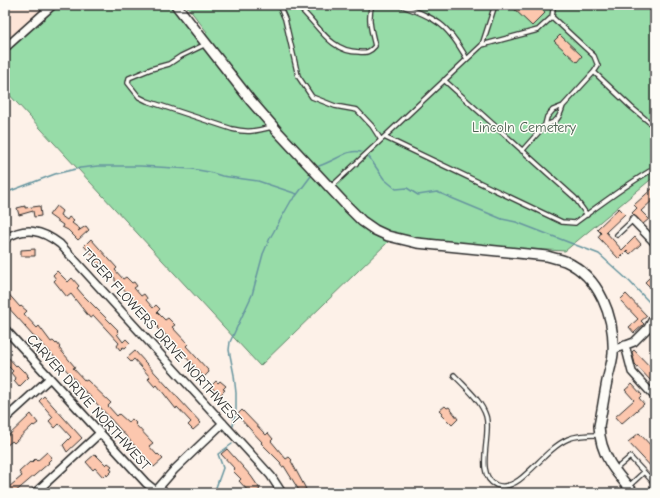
<svg xmlns="http://www.w3.org/2000/svg" width="660" height="498" font-family="'Comic Neue',sans-serif">
<style>
.built{fill:#fde4d7}
.green{fill:#97dca8;stroke:#61846a}
.lines{fill:none;stroke-linecap:round;stroke-linejoin:round}
.stream{stroke:#66959f;stroke-width:1.5}
.building{fill:#fcc7ae;stroke:#2b2b2b}
.service-casing{stroke:#2b2b2b;stroke-width:6}
.minor-casing{stroke:#2b2b2b;stroke-width:10}
.secondary-casing{stroke:#2b2b2b;stroke-width:12}
.service{stroke:#fdfcf7;stroke-width:3.5}
.minor{stroke:#fdfcf7;stroke-width:7}
.secondary{stroke:#fdfcf7;stroke-width:9}
.labels{text-anchor:middle;stroke-width:3;stroke-linejoin:round;paint-order:stroke}
.park-label{font-size:14px;fill:#4b6050;stroke:#fdfcf7}
.street-label{font-size:14px;fill:#2b2b2b;stroke:#fdfcf7}
</style>
<rect width="100%" height="100%" fill="#fdf1e8"/>
<filter id="ink" filterUnits="userSpaceOnUse"><feTurbulence type="fractalNoise" baseFrequency=".025" numOctaves="2"/><feDisplacementMap in="SourceGraphic" scale="8" xChannelSelector="R" yChannelSelector="G"/><feConvolveMatrix kernelMatrix="1 2 1 2 8 2 1 2 1" color-interpolation-filters="sRGB"/></filter>
<g filter="url(#ink)">
<path class="built" d="M5,5H55L5,51Z"/>
<path class="green" d="M55,5H171L197,37L207,32L186,5H655V176L565,251L389,241L260,366L5,90V51Z"/>
<g class="lines">
<path class="stream" d="M369,157L384,179L396,189L407,188L418,195L437,192L502,219L516,222L599,254L630,282L651,304
M319,166C325,164 331,161 337,158C345,154 351,150 361,152
M5,193L55,174L80,168L98,166H140L192,169L209,172L222,176L258,181L297,194L296,196
M233,426L236,409V393L234,375L229,350L230,342L252,295L263,254L270,238L291,201L296,196L311,176
M214,493L223,468L218,454L232,444"/>
</g>
<path class="building" d="M510,5H537L545,13L532,26Z
M560,35L582,56L577,62L554,41Z
M655,186V198L641,211L649,219L643,224L632,213L637,208L634,205Z
M25,206V208L40,206L41,216L34,217L33,211L19,215L17,208Z
M56,206L62,211L60,215L67,220L69,217L74,221L72,223L80,229L78,231L86,226L89,230L78,240L68,230L62,227L63,225L49,215Z
M619,208L625,214L606,232L622,250L635,237L641,244L630,254L627,251L619,259L598,237L601,233L597,229Z
M91,239L117,268L115,270L123,279L126,277L132,283L134,282L137,286L134,288L141,296L144,294L147,298L146,300L153,308L156,305L160,309L157,312L165,320L168,318L175,325L172,327L188,344L186,346L208,370L209,372L204,377L184,355L183,356L176,349L177,348L163,332L162,333L157,328L158,327L147,316V314L119,284L115,281V278L100,263L98,265L93,259L95,258L84,246Z
M35,249V256H21V250Z
M57,271L68,282L72,278L79,286L77,288L83,295L118,330L117,331L119,333L117,334L123,342L126,339L130,343L125,348L123,347L120,350L117,346L119,343L94,316L90,318L71,294L67,297L54,281L56,279L53,275Z
M655,272V284L651,288L645,282Z
M5,290L20,307L21,306L27,311L24,314L37,328L39,326L51,342L53,341L56,344L57,343L60,347L59,348L75,367L73,368L85,381L87,380L111,403L108,406L117,416L119,414L128,422L132,419L136,423L135,424L153,443L149,446L157,455L158,454L163,459L154,467L89,395L81,387L80,388L76,385L78,383L40,341L33,336L25,327H26L5,304Z
M626,294L647,316L641,321L644,324L634,333L629,327L638,319L620,300Z
M634,350L655,372V380L652,382L635,364L632,352Z
M135,351L201,423L193,430L188,425L191,422L177,407L176,409L157,385L155,387L148,379L150,377L134,359L131,362L127,358Z
M5,354L16,366L17,365L24,372L25,371L28,375L27,376L29,377L19,387L14,381L16,379L11,373L13,371L5,363Z
M216,381L218,383L220,381L226,386L223,389L225,390L220,395L212,388L213,387L212,385Z
M632,384L642,395L639,398L644,404L621,424L615,417L634,400L625,390Z
M44,396L82,438L67,452L63,445L71,437L59,424L55,428L49,421L53,417L39,401Z
M445,406L447,408L449,407L458,419L452,425L441,414L443,413L440,410Z
M242,410L266,435L268,433L273,439L271,441L286,459L289,457L292,460L291,461L306,489L300,492L284,466L282,467L280,464L281,463L261,443L262,442L237,415Z
M31,414L38,423L34,426L33,425L14,443L12,441L5,447V439Z
M639,433L655,450V471L628,442Z
M227,449L251,476L260,489L255,493H250L239,481L241,479L233,471L235,469L221,454Z
M47,452L52,458L48,462L49,463L14,493H5V488L8,485L9,487L22,476L19,472L30,462L31,463L35,459L37,461Z
M95,454L106,465L108,463L112,466L110,468L112,471L107,476L106,474L103,477L95,468L93,470L86,462Z"/>
<g class="lines">
<defs>
<path id="service" d="M279,5L285,19L298,76L312,97L335,106L357,110L372,126L381,140
M296,5C317,21 328,52 359,52C366,53 370,52 375,46C372,33 367,18 372,5
M400,5C437,19 447,23 467,59
M552,17L594,56L598,66L594,72L631,107L655,127
M206,44L181,56L169,64L151,69L129,78L128,83L139,97L147,101L232,129C248,133 256,131 272,127
M482,45L495,5
M444,80L575,198L587,215
M545,125C557,122 559,119 563,106
M384,137L562,222L575,223C601,204 627,184 655,168
M522,151L545,125L547,117L553,110L563,106L594,72
M331,187L482,45L538,30L552,17L553,10
M617,235L633,220
M454,375C465,387 481,400 486,416C492,435 474,475 496,485C504,488 512,485 519,480C535,468 550,447 568,439C577,435 589,435 598,435
M616,469L630,457L655,484
M629,486L644,472"/>
<path id="minor" d="M5,48L53,5
M633,220L655,243
M5,239C25,226 42,230 60,244L271,476L282,493
M5,329L146,483L156,491
M625,345L632,372L653,395L655,393
M613,350L634,342L648,328L655,315
M5,419L50,378
M35,493L100,433
M154,493L174,470L223,423
M650,493L655,489"/>
<path id="secondary" d="M176,5L251,101L278,132L346,205L362,221L375,230L388,236L417,243L547,256C553,258 560,259 565,261C600,277 615,317 613,354C612,363 609,372 607,381C604,396 602,411 599,426C600,455 615,472 634,493"/>
</defs>
<use href="#service" class="service-casing"/>
<use href="#minor" class="minor-casing"/>
<use href="#secondary" class="secondary-casing"/>
<use href="#service" class="service"/>
<use href="#minor" class="minor"/>
<use href="#secondary" class="secondary"/>
</g>
</g>
<g class="labels">
<g class="park-label">
<text x="524" y="132">Lincoln Cemetery</text>
</g>
<g class="street-label">
<text transform="translate(162 336) rotate(48)" y="5">TIGER FLOWERS DRIVE NORTHWEST</text>
<text transform="translate(89 402) rotate(48)" y="5">CARVER DRIVE NORTHWEST</text>
</g>
</g>
<rect width="660" height="498" fill="none" stroke="#fdfcf7" stroke-width="20"/>
<rect x="10" y="10" width="640" height="478" fill="none" stroke="#2b2b2b" stroke-width="1.5" filter="url(#ink)"/>
</svg>
